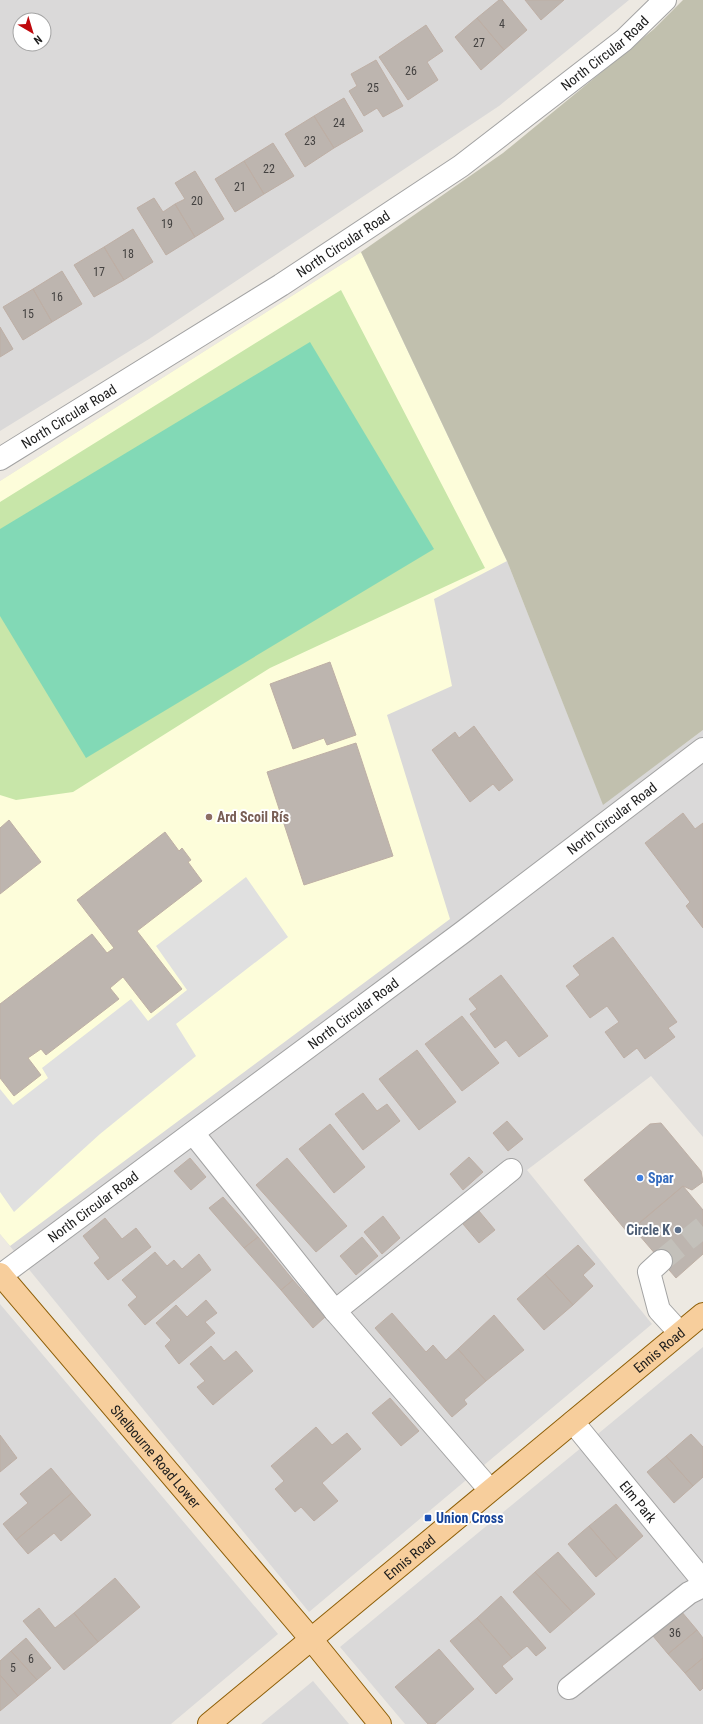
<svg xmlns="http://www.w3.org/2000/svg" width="703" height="1724" font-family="'Roboto Condensed',sans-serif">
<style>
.residential{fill:#dad9d9;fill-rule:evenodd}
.education{fill:#fdfdda}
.construction{fill:#c1c0ae}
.grass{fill:#c8e6a9}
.pitch{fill:#82d9b6}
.parking{fill:#e0e0e0}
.building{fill:#bdb5af;stroke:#beafa5}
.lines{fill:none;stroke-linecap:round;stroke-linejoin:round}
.minor-tunnel{stroke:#c3c0ba;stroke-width:22;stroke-dasharray:22 11;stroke-linecap:butt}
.minor-casing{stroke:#a3a3a3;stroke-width:24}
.major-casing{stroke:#8d5e06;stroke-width:24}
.minor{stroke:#fff;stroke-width:22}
.major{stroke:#f7ce9c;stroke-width:22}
.education-dot{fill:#8d6e63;stroke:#fff;stroke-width:1.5}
.shop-dot{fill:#3f7fe0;stroke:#fff;stroke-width:1.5}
.service-dot{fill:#5c6f8a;stroke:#fff;stroke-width:1.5}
.transit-dot{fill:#1a4fb4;stroke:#fff;stroke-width:1.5}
.labels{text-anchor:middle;stroke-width:4;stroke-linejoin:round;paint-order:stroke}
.number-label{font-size:12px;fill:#444241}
.street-label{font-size:14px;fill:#1c1c1c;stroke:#fff}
.education-label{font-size:14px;font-weight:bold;fill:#785e54;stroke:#fff;text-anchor:start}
.shop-label{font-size:14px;font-weight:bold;fill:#366cbe;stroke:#fff;text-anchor:start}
.service-label{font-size:14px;font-weight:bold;fill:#4e5e75;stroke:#fff;text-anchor:end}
.transit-label{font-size:14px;font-weight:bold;fill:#164399;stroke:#fff;text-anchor:start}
</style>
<rect width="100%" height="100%" fill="#ede9e2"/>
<path class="residential" d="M0,0H629L499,106L149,339L0,431ZM20,20H44V44H20Z
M361,252L507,561L603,804L703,730V1137L651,1076L527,1170L652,1324L309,1612L0,1234V481Z
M0,1304L278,1634L171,1724H0Z
M703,1347V1724H405L340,1647Z
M313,1681L349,1724H261Z"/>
<path class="education" d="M361,252L507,561L434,599L452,686L387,715L450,919L10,1246L0,1234V481Z"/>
<path class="construction" d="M683,0H703V730L603,805L507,561L361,252L503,153L654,29Z"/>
<path class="grass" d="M341,290L485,568L270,668L73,792L16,800L0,795V502Z"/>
<path class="pitch" d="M310,342L434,549L86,758L0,616V529Z"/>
<path class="parking" d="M246,877L288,937L176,1024L196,1056L100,1134L14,1212L0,1192V1089L13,1105L48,1078L42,1068L131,999L148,1021L187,990L156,946Z"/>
<path class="building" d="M499,0H502L527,30L504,50L477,18Z
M525,0H564L541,20Z
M477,18L504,50L481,70L455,37Z
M426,25L443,51L427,62L438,80L408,100L379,57Z
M376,60L403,106L383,117L377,108L364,116L349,91L357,86L351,74Z
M344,98L363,131L334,148L314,116Z
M314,116L334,148L305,167L285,134Z
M273,143L294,176L264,194L244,161Z
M244,161L264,194L235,212L215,179Z
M195,171L224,219L195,237L175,204L185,199L175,183Z
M154,198L163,212L175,204L195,237L166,255L137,208Z
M133,229L153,262L124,280L104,247Z
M104,247L124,280L94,297L74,265Z
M62,271L82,304L52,322L33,289Z
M33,289L52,322L23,340L3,307Z
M0,327L13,349L0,357Z
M330,662L356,735L327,745L324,738L293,749L270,684Z
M474,726L513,780L499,791L493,784L470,802L432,750L455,732L459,738Z
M356,743L393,856L304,885L267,772Z
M683,813L695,829L703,823V928L686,906L690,902L645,843Z
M9,820L41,862L0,894V828Z
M165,832L179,851L182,848L191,860L188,862L202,881L137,931L182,989L151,1013L123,977L110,988L119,999L46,1055L41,1049L28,1058L41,1075L14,1096L0,1078V1004L92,934L107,953L114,948L77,900Z
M613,937L677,1022L668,1028L675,1037L645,1059L637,1048L624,1058L605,1032L619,1022L607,1006L590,1018L566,986L580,975L573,966Z
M501,975L548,1036L519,1057L506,1040L495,1048L470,1014L477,1009L469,999Z
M462,1016L499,1063L462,1091L425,1044Z
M417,1050L456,1102L419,1130L379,1079Z
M363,1093L377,1111L387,1104L400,1121L363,1150L335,1114Z
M507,1121L523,1139L508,1151L493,1133Z
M661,1123L701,1171L703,1182L692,1190L683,1186L628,1233L584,1180L650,1124Z
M330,1124L365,1167L334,1193L299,1149Z
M469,1157L483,1172L463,1190L450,1174Z
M190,1158L206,1177L191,1190L174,1171Z
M287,1158L347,1226L316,1252L256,1185Z
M683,1186L703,1210V1254L676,1278L633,1228Z
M223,1197L258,1237L244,1248L209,1208Z
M479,1211L495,1230L479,1243L463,1224Z
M383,1216L400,1238L382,1254L364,1232Z
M105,1218L122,1239L136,1228L151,1247L108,1280L94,1263L100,1258L83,1236Z
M258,1237L293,1280L281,1290L244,1248Z
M362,1237L378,1256L356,1275L340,1256Z
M578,1245L595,1264L583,1275L593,1286L573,1305L545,1274Z
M155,1252L167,1266L174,1260L182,1269L199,1254L211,1270L145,1325L128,1305L137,1297L122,1280Z
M545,1274L573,1305L544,1330L517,1299Z
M293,1280L325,1317L313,1328L281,1290Z
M206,1300L217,1313L205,1322L215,1333L179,1364L165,1346L171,1340L156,1323L176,1305L187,1317Z
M392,1313L426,1352L433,1345L446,1360L458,1349L486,1381L464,1400L467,1404L452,1417L375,1328Z
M494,1315L524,1350L486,1381L458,1349Z
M211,1346L224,1361L236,1351L253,1371L213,1405L197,1387L205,1381L190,1364Z
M390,1398L419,1431L401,1446L372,1413Z
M316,1427L332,1445L347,1433L361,1449L322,1483L338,1501L314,1521L301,1507L295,1512L275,1489L284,1481L271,1466Z
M691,1434L703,1447V1477L693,1486L666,1456Z
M0,1435L17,1458L0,1472Z
M666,1456L693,1486L674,1503L647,1472Z
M51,1468L72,1493L16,1540L3,1524L28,1503L20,1494Z
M72,1493L91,1515L61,1541L54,1533L28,1554L16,1540Z
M616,1504L643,1536L617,1559L589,1526Z
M589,1526L617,1559L596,1577L568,1544Z
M558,1552L595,1594L573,1613L535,1572Z
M535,1572L573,1613L550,1633L513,1592Z
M115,1578L140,1607L98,1642L74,1613Z
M501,1596L546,1648L536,1656L527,1646L512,1658L477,1618Z
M39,1608L55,1628L74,1613L98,1642L64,1670L23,1621Z
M681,1611L697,1630L668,1654L653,1636Z
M477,1618L512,1658L502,1666L513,1679L496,1694L450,1641Z
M697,1630L703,1638V1658L685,1673L668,1654Z
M26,1638L51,1668L37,1680L11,1651Z
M439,1649L474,1689L435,1724H428L395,1687Z
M11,1651L37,1680L18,1696L0,1675V1661Z
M703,1658V1688L700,1691L685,1673Z
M0,1675L18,1696L0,1711Z"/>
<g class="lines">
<path class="minor-tunnel" d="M661,1261L703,1227"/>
<defs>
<g id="minor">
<path id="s1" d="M0,459L281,285L461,166L624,40L665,0"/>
<path d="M193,1133L335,1311L490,1490"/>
<path d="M661,1261L649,1272L659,1310L680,1333"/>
<path id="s2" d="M0,1276L463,932L703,749"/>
<path d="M335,1311L511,1170"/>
<path id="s3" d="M573,1422L703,1581"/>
<path d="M569,1688L689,1593L703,1586"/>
</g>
<g id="major">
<path id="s4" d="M0,1274L311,1639L380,1724"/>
<path id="s5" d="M209,1724L703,1314"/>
</g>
</defs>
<use href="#minor" class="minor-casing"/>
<use href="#major" class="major-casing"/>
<use href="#minor" class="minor"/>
<use href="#major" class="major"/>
</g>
<circle class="education-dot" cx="209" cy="817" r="4"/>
<circle class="shop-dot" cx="640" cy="1178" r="4"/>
<circle class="service-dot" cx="678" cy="1230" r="4"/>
<rect class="transit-dot" x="424" y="1514" width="8" height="8" rx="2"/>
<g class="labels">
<g class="number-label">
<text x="502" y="28">4</text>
<text x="479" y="47">27</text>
<text x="411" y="75">26</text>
<text x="373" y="92">25</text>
<text x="339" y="127">24</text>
<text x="310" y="145">23</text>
<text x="269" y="173">22</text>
<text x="240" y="191">21</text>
<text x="197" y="205">20</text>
<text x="167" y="228">19</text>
<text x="128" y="258">18</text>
<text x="99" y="276">17</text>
<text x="57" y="301">16</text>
<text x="28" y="318">15</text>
<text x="675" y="1637">36</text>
<text x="31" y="1663">6</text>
<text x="13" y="1672">5</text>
</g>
<g class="street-label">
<text dy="5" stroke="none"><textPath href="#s1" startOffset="729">North Circular Road</textPath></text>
<text dy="5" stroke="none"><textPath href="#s1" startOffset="405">North Circular Road</textPath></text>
<text dy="5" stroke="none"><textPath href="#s1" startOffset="81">North Circular Road</textPath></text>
<text dy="5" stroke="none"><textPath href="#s2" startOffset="764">North Circular Road</textPath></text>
<text dy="5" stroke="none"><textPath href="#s2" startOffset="440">North Circular Road</textPath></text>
<text dy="5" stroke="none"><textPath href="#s2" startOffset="116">North Circular Road</textPath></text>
<text dy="5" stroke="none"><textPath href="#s5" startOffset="585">Ennis Road</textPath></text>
<text dy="5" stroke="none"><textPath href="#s4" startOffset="240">Shelbourne Road Lower</textPath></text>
<text dy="5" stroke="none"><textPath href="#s3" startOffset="103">Elm Park</textPath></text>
<text dy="5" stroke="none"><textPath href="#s5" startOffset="261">Ennis Road</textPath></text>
</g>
<g class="education-label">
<text x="217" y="822">Ard Scoil Rís</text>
</g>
<g class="shop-label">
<text x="648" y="1183">Spar</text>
</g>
<g class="service-label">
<text x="670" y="1235">Circle K</text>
</g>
<g class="transit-label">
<text x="436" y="1523">Union Cross</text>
</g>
</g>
<g transform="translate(32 32) rotate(142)"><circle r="19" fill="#ffffff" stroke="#a4a4a4"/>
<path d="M0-3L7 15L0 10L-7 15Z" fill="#bf090d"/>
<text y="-6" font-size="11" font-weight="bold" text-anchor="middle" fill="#1c1c1c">N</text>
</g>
</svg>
